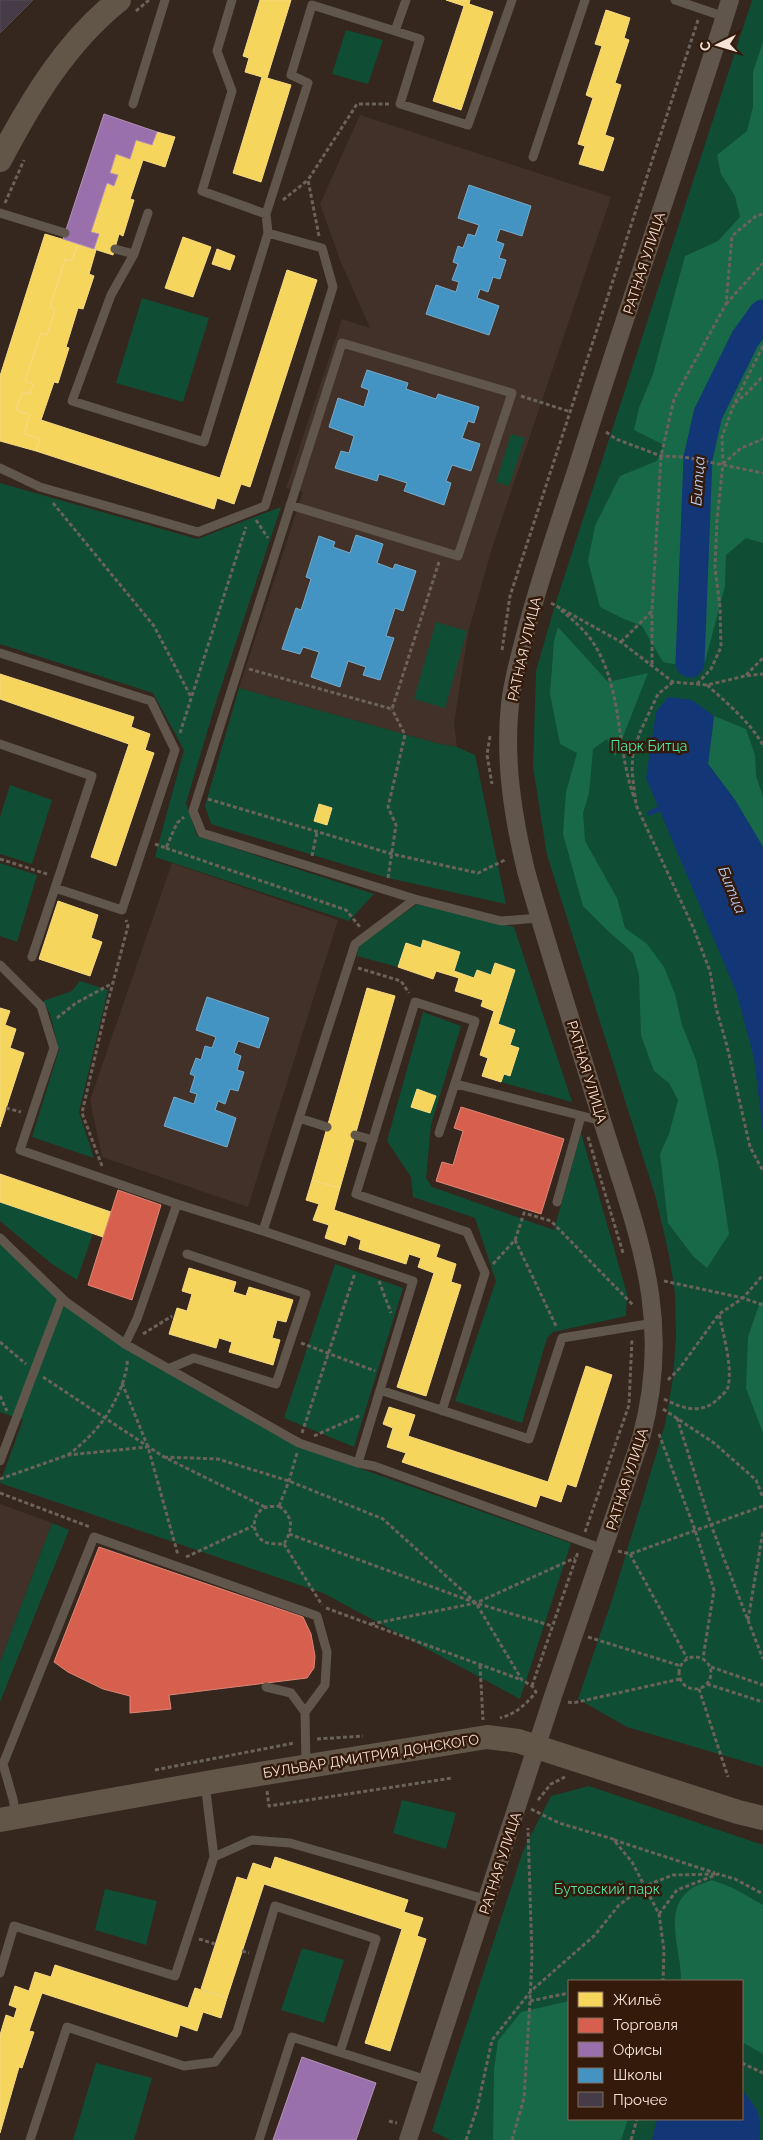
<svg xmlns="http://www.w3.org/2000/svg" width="763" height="2140" font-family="Raleway,sans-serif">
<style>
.education{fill:#423128}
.green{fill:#0f4e34;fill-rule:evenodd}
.forest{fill:#186948}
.water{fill:#123676}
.homes{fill:#f6d55c;stroke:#f6d982}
.shops{fill:#d6604d;stroke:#df8777}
.offices{fill:#9970ab;stroke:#b592b9}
.schools{fill:#4393c3;stroke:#78abca}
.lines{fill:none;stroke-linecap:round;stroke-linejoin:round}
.stream{stroke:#123676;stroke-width:5}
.river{stroke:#123676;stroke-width:29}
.building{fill:#463c48;stroke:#544c4e}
.path{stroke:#6b625a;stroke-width:3;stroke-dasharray:4 2.5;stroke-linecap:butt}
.lane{stroke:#61564b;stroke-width:9}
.street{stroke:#61564b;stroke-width:18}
.secondary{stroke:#625649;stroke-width:24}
.labels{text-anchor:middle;stroke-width:5;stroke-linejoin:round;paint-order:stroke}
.street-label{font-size:14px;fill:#f5e3d9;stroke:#331a0b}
.park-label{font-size:14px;fill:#4be6a6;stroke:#331a0b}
.water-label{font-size:15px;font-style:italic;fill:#b7cff9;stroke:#331a0b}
</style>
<rect width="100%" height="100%" fill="#35261e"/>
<path class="education" d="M360,115L611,197L492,548L468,633L454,724L457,747L440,744L239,688L303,492L286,488L342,319L370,328L340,260L320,204Z
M172,863L338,920L248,1207L102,1157L90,1100Z
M0,1504L52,1523L0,1662Z"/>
<path class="green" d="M752,0H763V1767L627,1727L578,1699L613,1597L665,1425L673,1378L676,1337L675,1293L669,1255L656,1198L547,855L533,767L536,671L555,605Z
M346,30L383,40L368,84L332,74Z
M142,298L209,318L183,402L116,383Z
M511,434L525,438L509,486L496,482Z
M0,483L197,539L281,507L216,702L186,803L197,836L374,894L349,921L155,857L184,750L153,693L0,644Z
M436,622L467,631L445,708L414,699Z
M239,688L440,744L457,747L475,755L506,904L388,878L211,824L205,806Z
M10,785L52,800L32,864L0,854V817Z
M0,863L37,875L17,942L0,936Z
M417,904L514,927L572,1102L501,1082L519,1048L510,1045L515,1030L498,1024L515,970L495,963L491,975L477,970L474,978L454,971L423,941L421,948L406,943L398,967L357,956L359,946Z
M80,981L108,990L79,1112L94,1158L32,1137L59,1050L50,1014L43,1001L72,991Z
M423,1012L461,1026L431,1125L426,1178L432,1187L554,1230L581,1133L627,1294L626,1316L553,1332L547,1338L522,1423L455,1401L496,1281L475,1218L413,1197L411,1177L387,1141Z
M0,1202L93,1233L77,1280L52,1264L0,1221Z
M0,1242L118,1343L325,1456L571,1543L520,1699L323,1593L0,1483L23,1420L0,1412Z
M335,1264L403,1288L354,1447L284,1418Z
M52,1523L69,1530L0,1702V1662Z
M589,1786L763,1845V2140H450L432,2131L523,1851L551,1796ZM569,1981H742V2119H569Z
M402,1800L456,1813L446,1849L393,1833Z
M105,1889L157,1901L146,1945L95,1930Z
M302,1948L344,1960L324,2023L281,2010Z
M96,2063L152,2078L134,2140H73Z"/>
<path class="forest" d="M763,42V543L746,538L726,555L725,586L705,662L700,669L663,662L642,626L624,619L600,607L588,561L595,526L620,476L657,461L664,445L634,430L639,408L653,374L685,256L718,241L740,217L735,196L721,174L717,155L747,131L753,107V72Z
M558,627L608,682L648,673L615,757L607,739L593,749L589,793L583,813L585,841L617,898L625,928L647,944L664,967L675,994L682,1025L696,1060L718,1161L729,1234L707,1268L693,1256L668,1223L660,1154L669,1134L678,1100L669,1083L654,1071L641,1035L639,975L633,953L607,930L583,906L563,834L566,792L577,753L560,744L550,694L554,641Z
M714,716L746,729L755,755L756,776L763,796V847L735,800L708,764Z
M760,1302H763V1433L746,1388L748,1337Z
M712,1880L733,1888L763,1905V2054L742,2042V1981H681C682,1950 660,1907 694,1887C699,1884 707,1882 712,1880Z
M569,2001V2119H628L621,2140H493L494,2069L498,2041L521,2012Z"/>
<path class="water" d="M668,697L692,700L714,716L708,764L735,800L763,847V1133L754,1058L737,994L646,778L656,712Z
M742,2090C757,2108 763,2115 759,2140H652L657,2119H742Z"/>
<path class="homes" d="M260,0H291L267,78L291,85L261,182L233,173L262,77L245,72L249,58L243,56Z
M446,0H470L469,4L493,12L461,110L433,101L464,6Z
M606,10L630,18L624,38L629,40L615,83L621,85L605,135L614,138L603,171L579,164L585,146L578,144L593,98L586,95L602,46L595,44Z
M157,132L175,137L165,167L143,160L130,199L134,200L123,236L119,234L113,255L94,249L99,234L91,232L107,183L114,186L118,175L110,173L116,154L130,159L136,140L152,145Z
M45,234L78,244L72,261L65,259L50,307L55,309L47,335L41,333L25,381L33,384L30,394L22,392L16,410L30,415L24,434L40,439L36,451L0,441V376Z
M183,237L211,247L193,297L165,288Z
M78,244L96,250L89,274L94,276L83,309L78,308L66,347L69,348L58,383L54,382L41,420L220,478L287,270L317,280L250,487L241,484L234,504L217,498L214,509L36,451L40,439L24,434L30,415L16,410L22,392L30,394L33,384L25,381L41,333L47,335L55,309L50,307L65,259L72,261Z
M217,249L235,256L230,270L212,264Z
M0,674L134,717L131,727L150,734L145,750L154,753L116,866L91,857L129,744L0,699Z
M319,804L332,808L327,825L314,821Z
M58,901L98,915L91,938L102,942L90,976L39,959Z
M423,940L460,952L454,971L474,978L477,970L491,975L495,963L515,970L498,1024L515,1030L510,1045L519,1048L510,1076L504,1074L501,1082L482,1076L488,1058L480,1055L494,1011L481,1006L483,1000L455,991L459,978L436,971L433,979L398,967L406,943L421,948Z
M367,988L395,996L340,1188L312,1180Z
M0,1008L10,1011L5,1025L16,1029L10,1048L24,1053L0,1127Z
M417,1089L436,1096L430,1113L411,1107Z
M0,1174L111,1212L103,1237L0,1202Z
M312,1180L340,1188L334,1210L440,1245L436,1257L456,1264L451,1282L461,1285L426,1396L397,1387L434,1273L418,1267L421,1258L409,1254L406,1264L359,1249L361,1240L348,1235L345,1245L325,1238L329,1225L313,1220L319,1204L306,1200Z
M189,1268L236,1282L233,1292L246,1296L249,1287L293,1300L286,1322L277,1320L272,1338L280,1340L273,1365L229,1352L232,1342L219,1338L216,1348L169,1334L177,1308L187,1311L192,1294L182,1291Z
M586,1366L612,1375L576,1487L567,1484L561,1502L540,1495L536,1507L402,1462L406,1453L387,1447L393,1428L383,1424L389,1407L415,1415L408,1436L548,1482Z
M275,1857L408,1900L404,1912L423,1918L417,1936L426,1939L390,2051L365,2043L402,1929L264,1884L227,1998L201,1989L237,1877L247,1880L253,1863L271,1869Z
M55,1965L188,2008L195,1988L227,1998L221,2018L203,2012L197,2031L180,2025L177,2037L42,1993L29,2031L34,2032L22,2068L19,2067L0,2133V2035L6,2015L14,2018L17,2008L9,2005L15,1986L29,1991L35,1972L51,1977Z"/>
<path class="shops" d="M461,1107L564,1139L541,1214L436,1181L442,1162L453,1165L463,1131L454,1128Z
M118,1190L161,1205L132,1300L88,1285Z
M99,1547L303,1617L311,1634L315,1656L314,1668L307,1678L169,1695L171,1709L130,1713V1696L103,1689L68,1672L54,1662Z"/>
<path class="offices" d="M104,114L157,132L152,145L136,140L130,159L116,154L110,173L118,175L114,186L107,183L91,232L99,234L94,249L63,239Z
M302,2057L376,2083L356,2140H273Z"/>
<path class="schools" d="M469,185L531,206L522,236L500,229L496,241L504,244L499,258L506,260L500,279L493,277L488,292L480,289L477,298L499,306L489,335L426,314L436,285L456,292L459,282L452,280L458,264L453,262L458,246L463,248L468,234L475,236L479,225L458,218Z
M367,370L408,383L406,389L436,399L438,394L479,407L474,423L468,421L462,438L480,444L471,471L452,465L446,481L451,483L444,505L404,491L407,483L379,474L377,481L335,468L341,451L349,453L354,436L329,427L338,398L364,407L369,390L361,387Z
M356,535L383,544L377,563L393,569L395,564L416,571L403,611L395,608L386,636L394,638L380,680L363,675L366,667L348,661L340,687L311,677L319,652L303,647L300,654L282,649L296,608L301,610L311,579L306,577L319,536L335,542L333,547L350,553Z
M207,997L269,1018L259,1048L238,1041L234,1053L241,1056L237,1070L244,1072L238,1091L230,1089L225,1104L218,1101L215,1110L236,1118L227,1147L164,1126L174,1097L194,1104L197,1094L190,1092L195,1076L190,1074L196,1058L201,1060L205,1046L212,1048L216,1037L196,1030Z"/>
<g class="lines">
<path class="stream" d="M650,813L659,809"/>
<path class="river" d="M690,663L698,458L708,414L745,339L763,314"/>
</g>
<path class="building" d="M0,0H33L0,33Z"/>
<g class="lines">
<path class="path" d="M136,11L149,0
M283,200L308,180
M5,203L24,160
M319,236L308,180L357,104H389
M726,304L763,263
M521,396L571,412
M735,403L746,394L763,376
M606,432L616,439L661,456L684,457L763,473
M723,464L741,448L763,439
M53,503L154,626L191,697
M256,520L268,538
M551,603L621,642L673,682L707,685L745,676L763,674
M561,610C573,620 585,630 594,644C623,690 616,747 634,797
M621,642L652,611L661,456L674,399L726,304L732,236L756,216L763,214
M502,650L510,596L698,20
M652,664V611
M249,669L392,709L439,562
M746,675L763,658
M673,682L658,694L641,730L633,751L632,771L636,805L693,927L710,971L716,1008L727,1046L750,1147L763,1171
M697,684L711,669L721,647L720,607L715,568L717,519L723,464L722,437L734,404L763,346
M707,685C728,704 749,721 763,745
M180,733L246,527
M490,736L487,755L492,784
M208,799L392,854L478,873L505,860
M155,844L166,848L177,823L184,817
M166,848L346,910L360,927
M312,856L317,832
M0,859L47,874
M388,878L396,825L388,807L405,735L392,709
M358,968L401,981L409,993
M57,1018L76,1003L113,983
M6,1108L21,1112
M588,1137L623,1253
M102,1166L82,1113L106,1009L128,926L126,920
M515,1240L557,1328
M493,1264L515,1240L524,1213L551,1221L633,1305
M379,1281L391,1313
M664,1281L743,1298L763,1305
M143,1334L172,1316
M0,1342L26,1364
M301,1343L375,1371
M43,1377L164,1457L265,1507
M668,1380L679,1369L719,1314L743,1298L763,1275
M122,1383L148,1447L178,1555
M0,1396L7,1411
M664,1399C685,1410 704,1415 721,1396C723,1394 727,1391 728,1387C733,1367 723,1334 719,1314
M663,1409L714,1443L756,1480L763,1498
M677,1418L711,1525L763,1659
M302,1433L355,1273
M659,1434L695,1530L714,1590L703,1658
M314,1436L361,1415
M68,1455C95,1434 111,1415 123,1382C125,1374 128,1367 127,1359
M164,1457L218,1459L289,1481L383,1519L476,1603L552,1626
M0,1479L68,1455L147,1447
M0,1493L90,1527
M279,1506L289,1481L297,1453
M279,1506C294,1517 293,1529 284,1544C279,1544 272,1544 268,1543C251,1539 249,1512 267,1507C270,1506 275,1507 279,1506Z
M585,1532L629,1405L632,1338
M289,1534L476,1603L522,1680L532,1686L536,1692C526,1704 516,1714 500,1718
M284,1544L322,1605
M618,1551L630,1554L763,1506
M630,1554L687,1658
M186,1557L253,1526
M326,1608L522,1680
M748,1620L763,1531
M371,1624L476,1603L575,1558
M588,1637L681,1666
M679 1673a16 16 0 1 1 32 0a16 16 0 1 1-32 0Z
M480,1665L483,1720
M711,1667L763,1685
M707,1684L763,1702
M532,1686L578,1552
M699,1689L728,1777
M568,1702L573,1703L680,1679
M317,1739L363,1736
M155,1770L294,1743
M267,1791L269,1806L452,1778
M538,1800L551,1784L565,1777
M531,1809L559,1823L613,1839L632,1862L659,1914L664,1950L663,1981
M614,1840L715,1873
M659,1914L677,1890L718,1874L735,1879L763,1894
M199,1939L215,1944
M242,1951L249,1953
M530,2001L569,1993
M742,2063L763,2073
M389,2121L397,2123
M466,2140L477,2109L492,2040L531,1991L595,1935L619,1905L645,1886L673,1875L718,1874
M512,2140L524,2098L530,2001L532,1957L528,1828
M631,2140L637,2119"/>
<path class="lane" d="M232,0L217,51L232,91L202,191L266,214L308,83L291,75L312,5L395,31L406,0
M675,0L725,17
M395,31L420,39L400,104L468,125L512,0
M133,104L165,0
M533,157L585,0
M0,213L65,233
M266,214L268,233
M115,249L134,254
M0,468L40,487L198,532L265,506L333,287L322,248L268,233L204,442L72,401L111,295L134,254L148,213
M290,505L458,556L512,393L342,343L193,811L202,833L415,899
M0,653L151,701L175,750L122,910L55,888L92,776L0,744
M32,957L55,888
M0,965L41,1006L54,1048L20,1150L177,1204
M456,1084L602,1121
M299,1118L327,1127
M439,1133L475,1021L415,1002L356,1194L467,1232L485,1273L442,1411
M355,1135L373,1140
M557,1202L581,1116
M263,1231L413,1281L358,1463
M0,1238L66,1302L125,1344L299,1443L358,1463L374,1466L603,1549
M125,1344L137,1319L177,1204L263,1231L355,944L415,899L501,921L539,918
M168,1369L194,1358L276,1384L306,1294L187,1254
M380,1390L529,1439L562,1338L654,1323
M0,1461L62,1298
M266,1687L291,1693L305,1712L306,1766
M205,1783L214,1857
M16,1815L13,1799L3,1764L94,1537L317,1616L327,1652L325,1685L305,1712
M0,1973L14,1926L175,1976L214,1857L252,1840L290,1843L488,1900
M30,2140L67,2027L184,2066L215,2062L237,2032L275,1906L376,1939L340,2052
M259,2140L292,2037L427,2080"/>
<path class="street" d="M408,2140L553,1696L641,1438C675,1314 635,1229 600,1114C575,1033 549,952 526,871C513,817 504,761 510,704C513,677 521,651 528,624C542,572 560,520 577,468C626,311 681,156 730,0"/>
<path class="secondary" d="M0,160C31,101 66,42 119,0
M0,1820L223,1780L487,1737L518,1741L738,1812L763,1818"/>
</g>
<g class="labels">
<g class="street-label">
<text transform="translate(644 263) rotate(-72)" y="5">РАТНАЯ УЛИЦА</text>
<text transform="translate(524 649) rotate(-77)" y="5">РАТНАЯ УЛИЦА</text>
<text transform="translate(587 1072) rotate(73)" y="5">РАТНАЯ УЛИЦА</text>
<text transform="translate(627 1479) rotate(-72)" y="5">РАТНАЯ УЛИЦА</text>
<text transform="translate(371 1756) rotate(-9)" y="5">БУЛЬВАР ДМИТРИЯ ДОНСКОГО</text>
<text transform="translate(500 1863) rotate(-72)" y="5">РАТНАЯ УЛИЦА</text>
</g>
<g class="park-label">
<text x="649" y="751">Парк Битца</text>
<text x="607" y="1894">Бутовский парк</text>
</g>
<g class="water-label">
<text transform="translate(698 481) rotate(-86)" y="5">Битца</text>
<text transform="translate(732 890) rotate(68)" y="5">Битца</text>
</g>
</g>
<rect x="568" y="1980" width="175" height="140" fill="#331a0b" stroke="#816a5d"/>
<rect x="578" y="1992" width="25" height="15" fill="#f6d55c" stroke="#816a5d"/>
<text x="613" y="2005" font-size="15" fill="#f5e3d9">Жильё</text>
<rect x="578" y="2018" width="25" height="15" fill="#d6604d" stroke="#816a5d"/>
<text x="613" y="2030" font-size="15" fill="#f5e3d9">Торговля</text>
<rect x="578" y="2042" width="25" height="15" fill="#9970ab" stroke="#816a5d"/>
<text x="613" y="2055" font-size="15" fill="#f5e3d9">Офисы</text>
<rect x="578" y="2068" width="25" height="15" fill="#4393c3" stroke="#816a5d"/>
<text x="613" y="2080" font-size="15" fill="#f5e3d9">Школы</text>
<rect x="578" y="2092" width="25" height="15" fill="#463c48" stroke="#816a5d"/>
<text x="613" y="2105" font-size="15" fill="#f5e3d9">Прочее</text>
<g transform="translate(718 45) rotate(265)" stroke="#331a0b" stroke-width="4" paint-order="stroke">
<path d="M0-4L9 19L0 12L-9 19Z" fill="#f5e3d9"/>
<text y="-8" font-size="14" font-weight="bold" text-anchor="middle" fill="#f5e3d9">С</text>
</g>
</svg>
